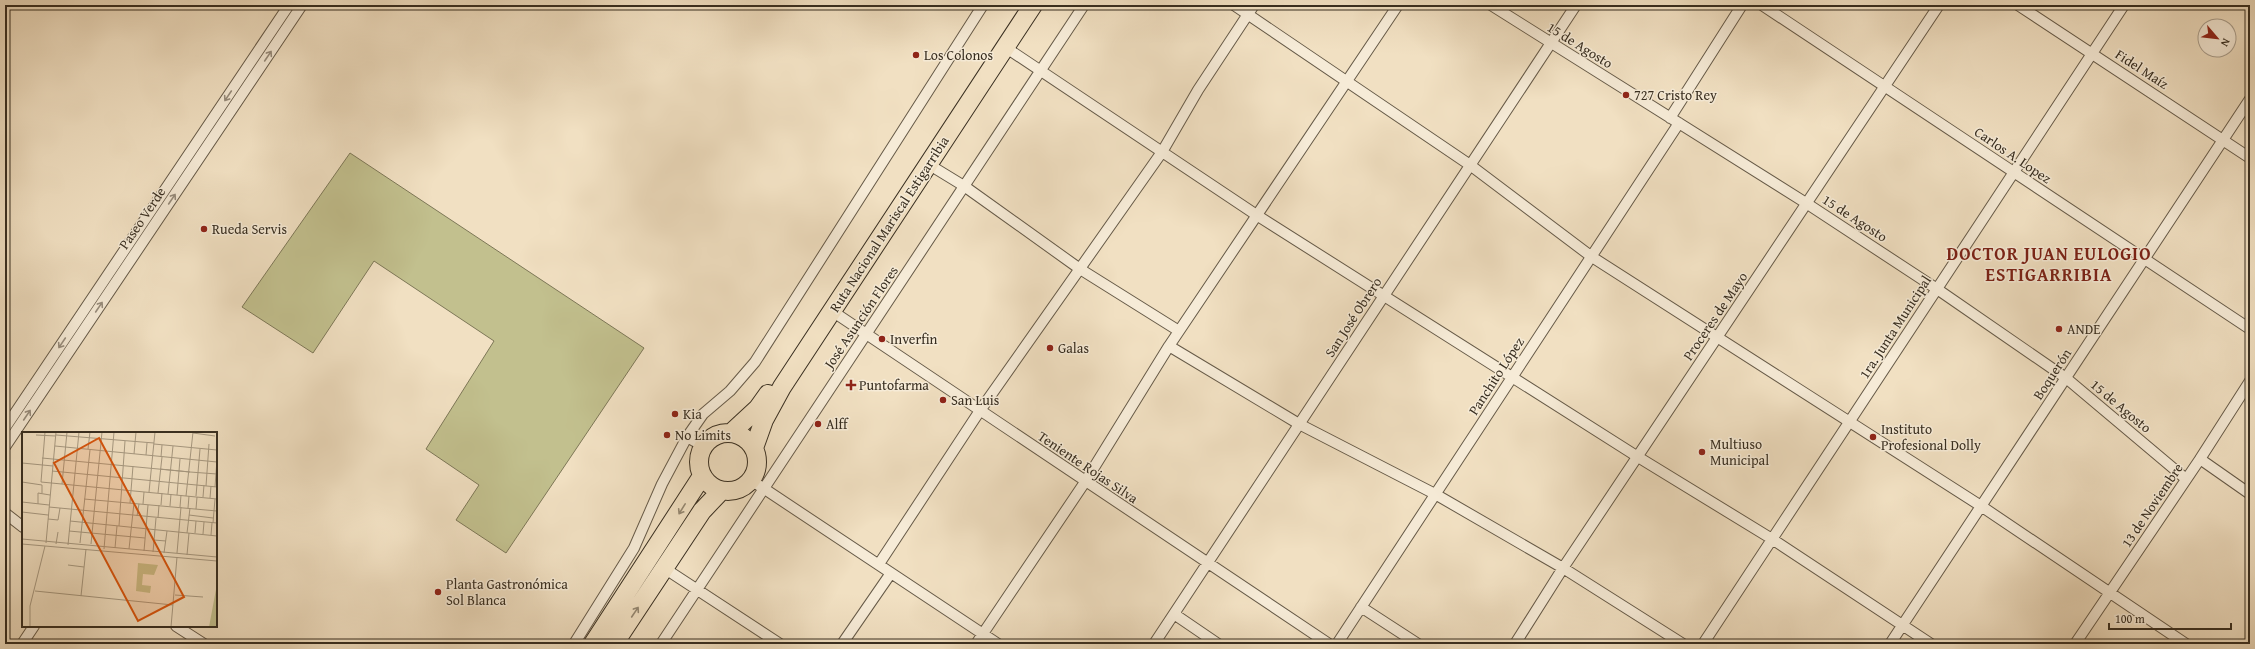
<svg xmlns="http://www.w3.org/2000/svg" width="2255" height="649" font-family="'Gentium Book Plus',serif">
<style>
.green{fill:#c2c08e;stroke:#7d7757}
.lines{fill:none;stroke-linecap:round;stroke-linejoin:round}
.street-casing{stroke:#665a48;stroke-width:12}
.highway-casing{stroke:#382e20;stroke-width:20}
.street{stroke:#f6ebd7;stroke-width:10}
.highway{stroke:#f1e0c2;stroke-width:18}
.oneway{stroke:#978c7c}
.oneway2{stroke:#948771}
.poi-dot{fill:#8f2418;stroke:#f6ebd7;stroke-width:1.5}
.labels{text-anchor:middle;stroke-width:3;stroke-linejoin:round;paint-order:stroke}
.street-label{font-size:14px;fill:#382e20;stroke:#f6ebd7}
.poi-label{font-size:14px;fill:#382e20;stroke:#f6ebd7;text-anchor:start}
.district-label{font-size:18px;font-weight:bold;letter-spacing:1px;fill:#7a1f14;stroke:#f6ebd7}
.inset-road{fill:none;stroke:#a79981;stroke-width:1}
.view{fill:#d6550e;fill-opacity:0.15;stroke:#d6550e;stroke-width:2}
.inset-edge{fill:none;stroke:#382e20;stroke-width:2}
</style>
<rect width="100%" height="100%" fill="#f1e0c2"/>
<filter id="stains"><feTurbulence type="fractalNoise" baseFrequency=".005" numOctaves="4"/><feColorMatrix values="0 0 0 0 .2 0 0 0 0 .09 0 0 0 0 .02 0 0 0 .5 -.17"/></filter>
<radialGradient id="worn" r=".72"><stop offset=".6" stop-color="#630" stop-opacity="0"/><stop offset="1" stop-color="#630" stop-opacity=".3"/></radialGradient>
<path class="green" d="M350,153L644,348L506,553L456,520L479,485L426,449L494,341L374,261L313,353L242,307Z"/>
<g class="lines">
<defs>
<path id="street" d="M1234,5L1470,165L1592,257L1981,506L2186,644
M1491,5L1806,203L1937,289L2066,378L2186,479
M1762,5L2250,329
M2018,5L2250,158
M1005,47L1258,216L1638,457L1772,539L1931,644
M1670,118L1742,5
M928,164L964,186L1080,269L1179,331
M832,311L1329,644
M1169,346L1299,424L1435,494L1563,568L1683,644
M5,428L289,5
M687,437L703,446
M5,447L302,5
M2200,459L2250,494
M751,480L998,644
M5,513L23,527
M879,564L979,412L1162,152L1198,90L1254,5
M664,568L780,644
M1361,607L1418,644
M1174,614L1218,644
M176,626L204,644
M22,644L34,626
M574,644L634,548L662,484L687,437L703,414L730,391L755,362L983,5
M661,644L1084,5
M842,644L891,573
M976,644L1085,482L1169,346L1398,5
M1154,644L1576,5
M1337,644L1679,123
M1515,644L1563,568L1939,5
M1703,644L2124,5
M1890,644L2250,99
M2075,644L2200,459L2250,381"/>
<path id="highway" d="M699 462a29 29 0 1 1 58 0a29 29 0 1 1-58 0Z
M731,433L758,408L768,394
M754,448L764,420L782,387L1033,5
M593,644L702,476
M614,644L702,511L721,491"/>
</defs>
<use href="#street" class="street-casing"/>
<use href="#highway" class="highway-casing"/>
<use href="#street" class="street"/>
<use href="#highway" class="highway"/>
</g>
<defs><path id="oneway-shaft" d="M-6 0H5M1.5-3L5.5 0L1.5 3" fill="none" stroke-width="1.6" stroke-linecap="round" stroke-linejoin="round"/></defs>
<g class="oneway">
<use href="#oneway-shaft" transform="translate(268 56) rotate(-56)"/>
<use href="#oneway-shaft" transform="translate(228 96) rotate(124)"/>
<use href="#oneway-shaft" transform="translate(172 199) rotate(-56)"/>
<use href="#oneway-shaft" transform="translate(99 307) rotate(-56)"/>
<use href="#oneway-shaft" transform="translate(62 343) rotate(124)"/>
<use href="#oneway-shaft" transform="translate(27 415) rotate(-56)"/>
</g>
<g class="oneway2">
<use href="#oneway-shaft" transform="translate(682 509) rotate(122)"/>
<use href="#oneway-shaft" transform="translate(635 612) rotate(-56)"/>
</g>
<g class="poi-dot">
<circle cx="916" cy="55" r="4"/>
<circle cx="1626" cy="95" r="4"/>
<circle cx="204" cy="229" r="4"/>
<circle cx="2059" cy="329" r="4"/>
<circle cx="882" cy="339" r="4"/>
<circle cx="1050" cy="348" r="4"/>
<path d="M849 379h4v4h4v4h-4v4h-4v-4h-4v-4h4z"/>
<circle cx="943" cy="400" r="4"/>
<circle cx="675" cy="414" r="4"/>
<circle cx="818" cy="424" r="4"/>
<circle cx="667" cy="435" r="4"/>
<circle cx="1873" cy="437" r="4"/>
<circle cx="1702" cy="452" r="4"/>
<circle cx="438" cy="592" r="4"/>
</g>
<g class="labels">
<g class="street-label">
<text transform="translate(1580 45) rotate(32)" y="5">15 de Agosto</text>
<text transform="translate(2142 69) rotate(33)" y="5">Fidel Maíz</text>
<text transform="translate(2013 155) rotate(34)" y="5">Carlos A. Lopez</text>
<text transform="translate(142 218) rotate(-56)" y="5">Paseo Verde</text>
<text transform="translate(1855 218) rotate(33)" y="5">15 de Agosto</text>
<text transform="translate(889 224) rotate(-57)" y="5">Ruta Nacional Mariscal Estigarribia</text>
<text transform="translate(1715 316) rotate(-56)" y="5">Proceres de Mayo</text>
<text transform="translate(861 317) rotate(-56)" y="5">José Asunción Flores</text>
<text transform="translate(1353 317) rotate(-57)" y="5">San José Obrero</text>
<text transform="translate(1895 327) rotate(-57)" y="5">1ra. Junta Municipal</text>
<text transform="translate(2052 374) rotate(-57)" y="5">Boquerón</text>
<text transform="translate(1496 376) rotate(-57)" y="5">Panchito López</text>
<text transform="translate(2121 406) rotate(40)" y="5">15 de Agosto</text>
<text transform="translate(1088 467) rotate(34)" y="5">Teniente Rojas Silva</text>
<text transform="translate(2152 505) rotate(-56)" y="5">13 de Noviembre</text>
</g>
<g class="poi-label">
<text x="924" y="60">Los Colonos</text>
<text x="1634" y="100">727 Cristo Rey</text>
<text x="212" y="234">Rueda Servis</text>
<text x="2067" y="334">ANDE</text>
<text x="890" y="344">Inverfin</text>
<text x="1058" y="353">Galas</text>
<text x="859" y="390">Puntofarma</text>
<text x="951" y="405">San Luis</text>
<text x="683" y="419">Kia</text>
<text x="826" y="429">Alff</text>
<text x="1881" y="434">Instituto<tspan x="1881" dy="16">Profesional Dolly</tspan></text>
<text x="675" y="440">No Limits</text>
<text x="1710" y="449">Multiuso<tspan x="1710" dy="16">Municipal</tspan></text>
<text x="446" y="589">Planta Gastronómica<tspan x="446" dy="16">Sol Blanca</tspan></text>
</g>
<g class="district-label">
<text x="2049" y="260">DOCTOR JUAN EULOGIO<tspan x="2049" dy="21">ESTIGARRIBIA</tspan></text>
</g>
</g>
<g transform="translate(22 432)">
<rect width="195" height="195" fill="#f1e0c2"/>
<path d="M116,131L136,133L132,143L121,142L120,153L129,154L128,161L114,159ZM195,153V195H187L195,152Z" fill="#c2c08e"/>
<path class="inset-road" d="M171,1L193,4M14,3L34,4M34,3L132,11M132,12L195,18M33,14L195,30M66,17L68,0M112,22L114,0M124,23L125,11M139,25L140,13M20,26L168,40L138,37M0,31L31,34M30,39L195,55M168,40L195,42M0,50L20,53V61M19,50L195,67M19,50L23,0M40,52L45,0M184,54L187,12M193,55L195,27M127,60L133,0M136,61L140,25M146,62L151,14M155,63L158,27M164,64L171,0M174,64L178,17M181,65L182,53M188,66L189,54M62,67L195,79M0,70L27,73M108,71L111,34M16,72V61L28,63M121,72L122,60M139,73L140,61M148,74L149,62M27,75L195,91M158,75L159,63M166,76L167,64M174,77L175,65M0,80L26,83M167,83L191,86M115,84L117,72M136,86L137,73M26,87L36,88L38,76M48,89L195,104M191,91L193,67M97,94L103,9M47,99L123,106M165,101L168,76M173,101L174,89M181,102L182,90M189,103L190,91M0,107L195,125M132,108L144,109M24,111L34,0M58,111L68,18M0,112L195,129M34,112L36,100M69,112L80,0M46,113L57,0M93,116L95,94M82,117L92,0M107,117L112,71M122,119L126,73M131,120L134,86M142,121L145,99M155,121L159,75M165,123L167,101M46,133L62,135M13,159L151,173M153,163L181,165M59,164L64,117M8,195V174L23,114M149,195L155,125"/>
<path class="view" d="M77,6L162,165L116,189L32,31Z"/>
<rect width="195" height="195" class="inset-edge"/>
</g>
<rect width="2255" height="649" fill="none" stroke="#f1e0c2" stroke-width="20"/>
<rect x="6" y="6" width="2243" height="637" fill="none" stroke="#382e20" stroke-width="2"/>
<rect x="10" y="10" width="2235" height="629" fill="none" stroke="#382e20"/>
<g transform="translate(2217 38) rotate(118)"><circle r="19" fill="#f6ebd7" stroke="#aa9f8e"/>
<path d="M0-3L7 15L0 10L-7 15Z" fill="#8f2418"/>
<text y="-6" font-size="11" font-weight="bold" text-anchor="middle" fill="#382e20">N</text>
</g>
<path d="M2109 623v6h122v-6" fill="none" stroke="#382e20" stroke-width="2"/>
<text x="2115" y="623" font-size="12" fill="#382e20" stroke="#f6ebd7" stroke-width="3" paint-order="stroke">100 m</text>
<rect width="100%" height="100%" filter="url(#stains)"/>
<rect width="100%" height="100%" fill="url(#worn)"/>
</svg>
